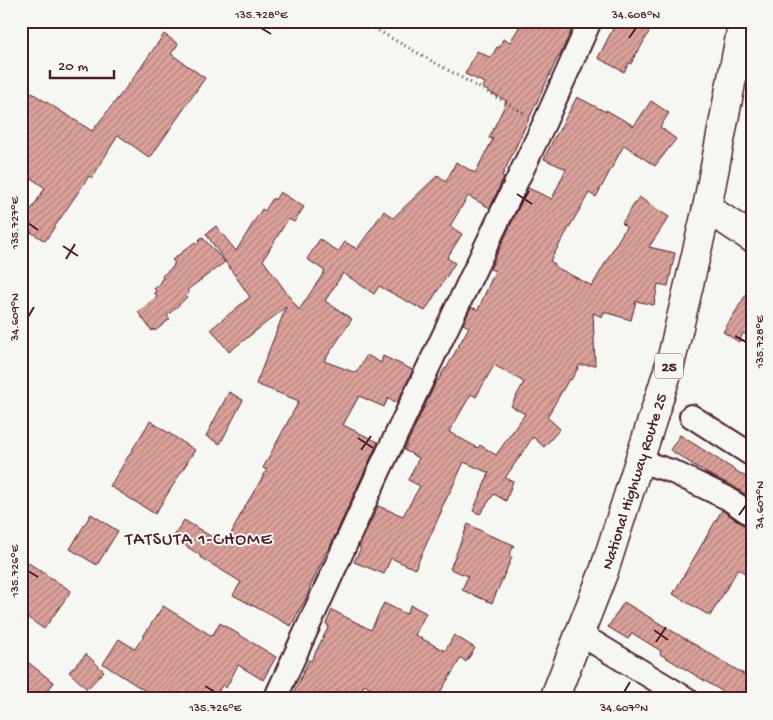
<svg xmlns="http://www.w3.org/2000/svg" width="773" height="720" font-family="'Gochi Hand',sans-serif">
<style>
.building{fill:url(#building-hatch);stroke:#4a1f2b;fill-rule:evenodd}
.lines{fill:none;stroke-linecap:round;stroke-linejoin:round}
.street-casing{stroke:#4a1f2b;stroke-width:26}
.secondary-casing{stroke:#4a1f2b;stroke-width:31}
.highway-casing{stroke:#4a1f2b;stroke-width:31}
.path{stroke:#4a1f2b;stroke-width:3;stroke-dasharray:1 4;stroke-linecap:butt}
.street{stroke:#f6f6f2;stroke-width:22}
.secondary{stroke:#f6f6f2;stroke-width:28}
.highway{stroke:#f6f6f2;stroke-width:28}
.ticks{fill:none;stroke:#4a1f2b;stroke-width:2}
.labels{text-anchor:middle;stroke-width:4;stroke-linejoin:round;paint-order:stroke}
.shield{fill:#f6f6f2;stroke:#7e6067;stroke-width:1}
.shield-label{font-size:15px;font-weight:bold;fill:#4a1f2b}
.street-label{font-size:16px;fill:#4a1f2b;stroke:#f6f6f2}
.neighbourhood-label{font-size:18px;letter-spacing:1px;fill:#4a1f2b;stroke:#f6f6f2}
.neatline{fill:none;stroke:#4a1f2b;stroke-width:2}
.ticks-label{font-size:12px;text-anchor:middle;fill:#4a1f2b}
</style>
<defs>
<pattern id="building-hatch" width="6" height="6" patternUnits="userSpaceOnUse" patternTransform="scale(1.25)"><rect width="6" height="6" fill="#dba19a"/><path d="M-1 1l2-2M0 6l6-6M5 7l2-2" fill="none" stroke="#b4837e"/></pattern>
</defs>
<rect width="100%" height="100%" fill="#f6f6f2"/>
<filter id="ink" filterUnits="userSpaceOnUse"><feTurbulence type="fractalNoise" baseFrequency=".02" numOctaves="2"/><feDisplacementMap in="SourceGraphic" scale="10" xChannelSelector="R" yChannelSelector="G"/><feConvolveMatrix kernelMatrix="1 2 1 2 8 2 1 2 1" color-interpolation-filters="sRGB"/></filter>
<g filter="url(#ink)">
<path class="building" d="M523,21H576L559,57H558L502,176L504,177L490,208L468,196L450,226L462,234L447,258L455,263L425,311L379,286L374,294L343,273L325,301L352,319L324,361L356,373L367,355L381,363L383,356L413,370L397,403L388,398L384,407L359,396L343,425L378,442L328,551H327L309,589L310,590L307,596L291,626L233,595L241,582L200,557V555L173,538L184,520L212,537L214,534L227,542L244,508L267,470L263,468L299,401L256,384L286,307L229,352L211,329L250,297L206,234L216,226L236,251L262,209L265,211L273,198L275,200L280,192L304,207L294,222L288,219L263,260L299,310L325,271L307,259L320,239L338,252L345,242L357,249L384,211L393,218L438,175L446,182L456,162L475,173L493,139L489,138L507,101L482,88L485,83L465,74L477,51L491,58L497,47L499,48L503,39L510,42Z
M617,21H655L638,52L637,51L631,64L629,63L624,72L598,58Z
M164,34L178,44L171,54L205,78L150,158L118,135L92,178L89,176L45,241L21,226L45,188L21,171V86L92,131L122,93L135,76Z
M577,97L606,112V110L634,126L651,101L669,113L660,127L676,139L655,166L624,145L596,197L589,193L550,261L555,264L554,266L592,286L626,227L622,223L639,197L669,217L649,247L675,253L668,286L658,284L654,305L636,301L631,320L604,312L602,317L593,313L595,365H580L571,380L569,379L547,417L560,429L544,447L533,437L505,478L513,481L506,501L494,494L480,514L473,511L489,473L464,462L451,490L441,509L442,510L415,569L391,558L384,574L354,562L361,548L359,547L378,506L403,516L420,486L408,480L419,458L404,450L437,380L438,381L445,368L446,369L469,327L463,324L471,307L478,310L495,271L490,269L528,188L552,199L566,169L544,159L555,136H556ZM494,365L524,382L511,406L525,414L496,455L480,445L478,448L449,432L471,394L476,397Z
M202,237L225,262L187,290L189,292L186,295L187,297L167,316L170,319L155,331L154,329L152,331L138,312L158,296L154,293L156,291L154,289L161,283L160,281L163,278L162,276L174,266L173,265L175,263L172,260L195,242L196,243Z
M752,285V338L743,333L739,342L723,332Z
M229,392L243,400L220,444L206,436Z
M150,421L195,450L155,514L110,486Z
M680,435L752,481V499L733,486L708,474L670,450Z
M722,510L745,526L752,528V577L738,569L710,616L673,594Z
M91,514L118,531L97,565L70,549Z
M468,524L489,535L514,545L509,556L512,557L492,603L462,590L468,576L450,569Z
M21,558L71,591L44,629L21,613Z
M624,602L752,679V699H735L660,654L661,651L632,633L628,639L608,627Z
M384,603L406,614L411,605L426,613L415,635L445,651L454,635L475,648L466,662L461,658L436,699H388L364,685L358,699H291L309,660L311,661L329,626L326,624L332,610L371,630Z
M163,606L212,636L220,623L276,657L263,680L238,665L226,688L222,685L214,699H158L103,664L119,639L135,649Z
M86,654L104,671L87,689L69,672Z
M29,663L54,683L40,699H21V673Z"/>
<g class="lines">
<defs>
<path id="street" d="M691,416L752,455
M639,461L671,471L727,498L752,515
M580,634L687,699
M275,699L379,471L544,124L590,21"/>
<path id="secondary" d="M707,208L752,238"/>
<g id="highway">
<path id="s1" d="M554,699L604,571L671,361L707,208L743,21"/>
</g>
</defs>
<use href="#street" class="street-casing"/>
<use href="#secondary" class="secondary-casing"/>
<use href="#highway" class="highway-casing"/>
<path class="path" d="M361,21L526,114"/>
<use href="#street" class="street"/>
<use href="#secondary" class="secondary"/>
<use href="#highway" class="highway"/>
</g>
</g>
<path class="ticks" d="M261,28L271,34M629,38L636,28M517,194L532,204M520,206L529,191M28,223L38,230M63,246L78,256M66,259L75,244M28,317L34,307M735,336L746,342M358,438L373,448M361,450L371,436M739,515L746,505M28,571L38,577M654,630L668,640M656,642L666,627M205,686L215,692M624,692L630,682"/>
<g class="labels">
<rect class="shield" x="655" y="353.5" width="28" height="25" rx="4"/>
<g class="shield-label">
<text x="669" y="371">25</text>
</g>
<g class="street-label">
<text dy="6" stroke="none"><textPath href="#s1" startOffset="232">National Highway Route 25</textPath></text>
</g>
<g class="neighbourhood-label">
<text x="199" y="544">TATSUTA 1-CHOME</text>
</g>
</g>
<rect width="773" height="720" fill="none" stroke="#f6f6f2" stroke-width="55"/>
<path d="M50 70v8h64v-8" fill="none" stroke="#4a1f2b" stroke-width="2.5"/>
<text x="58" y="70" font-size="15" fill="#4a1f2b" stroke="#f6f6f2" stroke-width="4" paint-order="stroke">20 m</text>
<rect x="28" y="28" width="718" height="664" class="neatline"/>
<g class="ticks-label">
<text x="261" y="18">135.728°E</text>
<text x="636" y="18">34.608°N</text>
<text transform="translate(14 223) rotate(-90)" y="4">135.727°E</text>
<text transform="translate(14 317) rotate(-90)" y="4">34.609°N</text>
<text transform="translate(759 342) rotate(-90)" y="4">135.728°E</text>
<text transform="translate(759 505) rotate(-90)" y="4">34.607°N</text>
<text transform="translate(14 571) rotate(-90)" y="4">135.726°E</text>
<text x="215" y="711">135.726°E</text>
<text x="624" y="711">34.607°N</text>
</g>
</svg>
